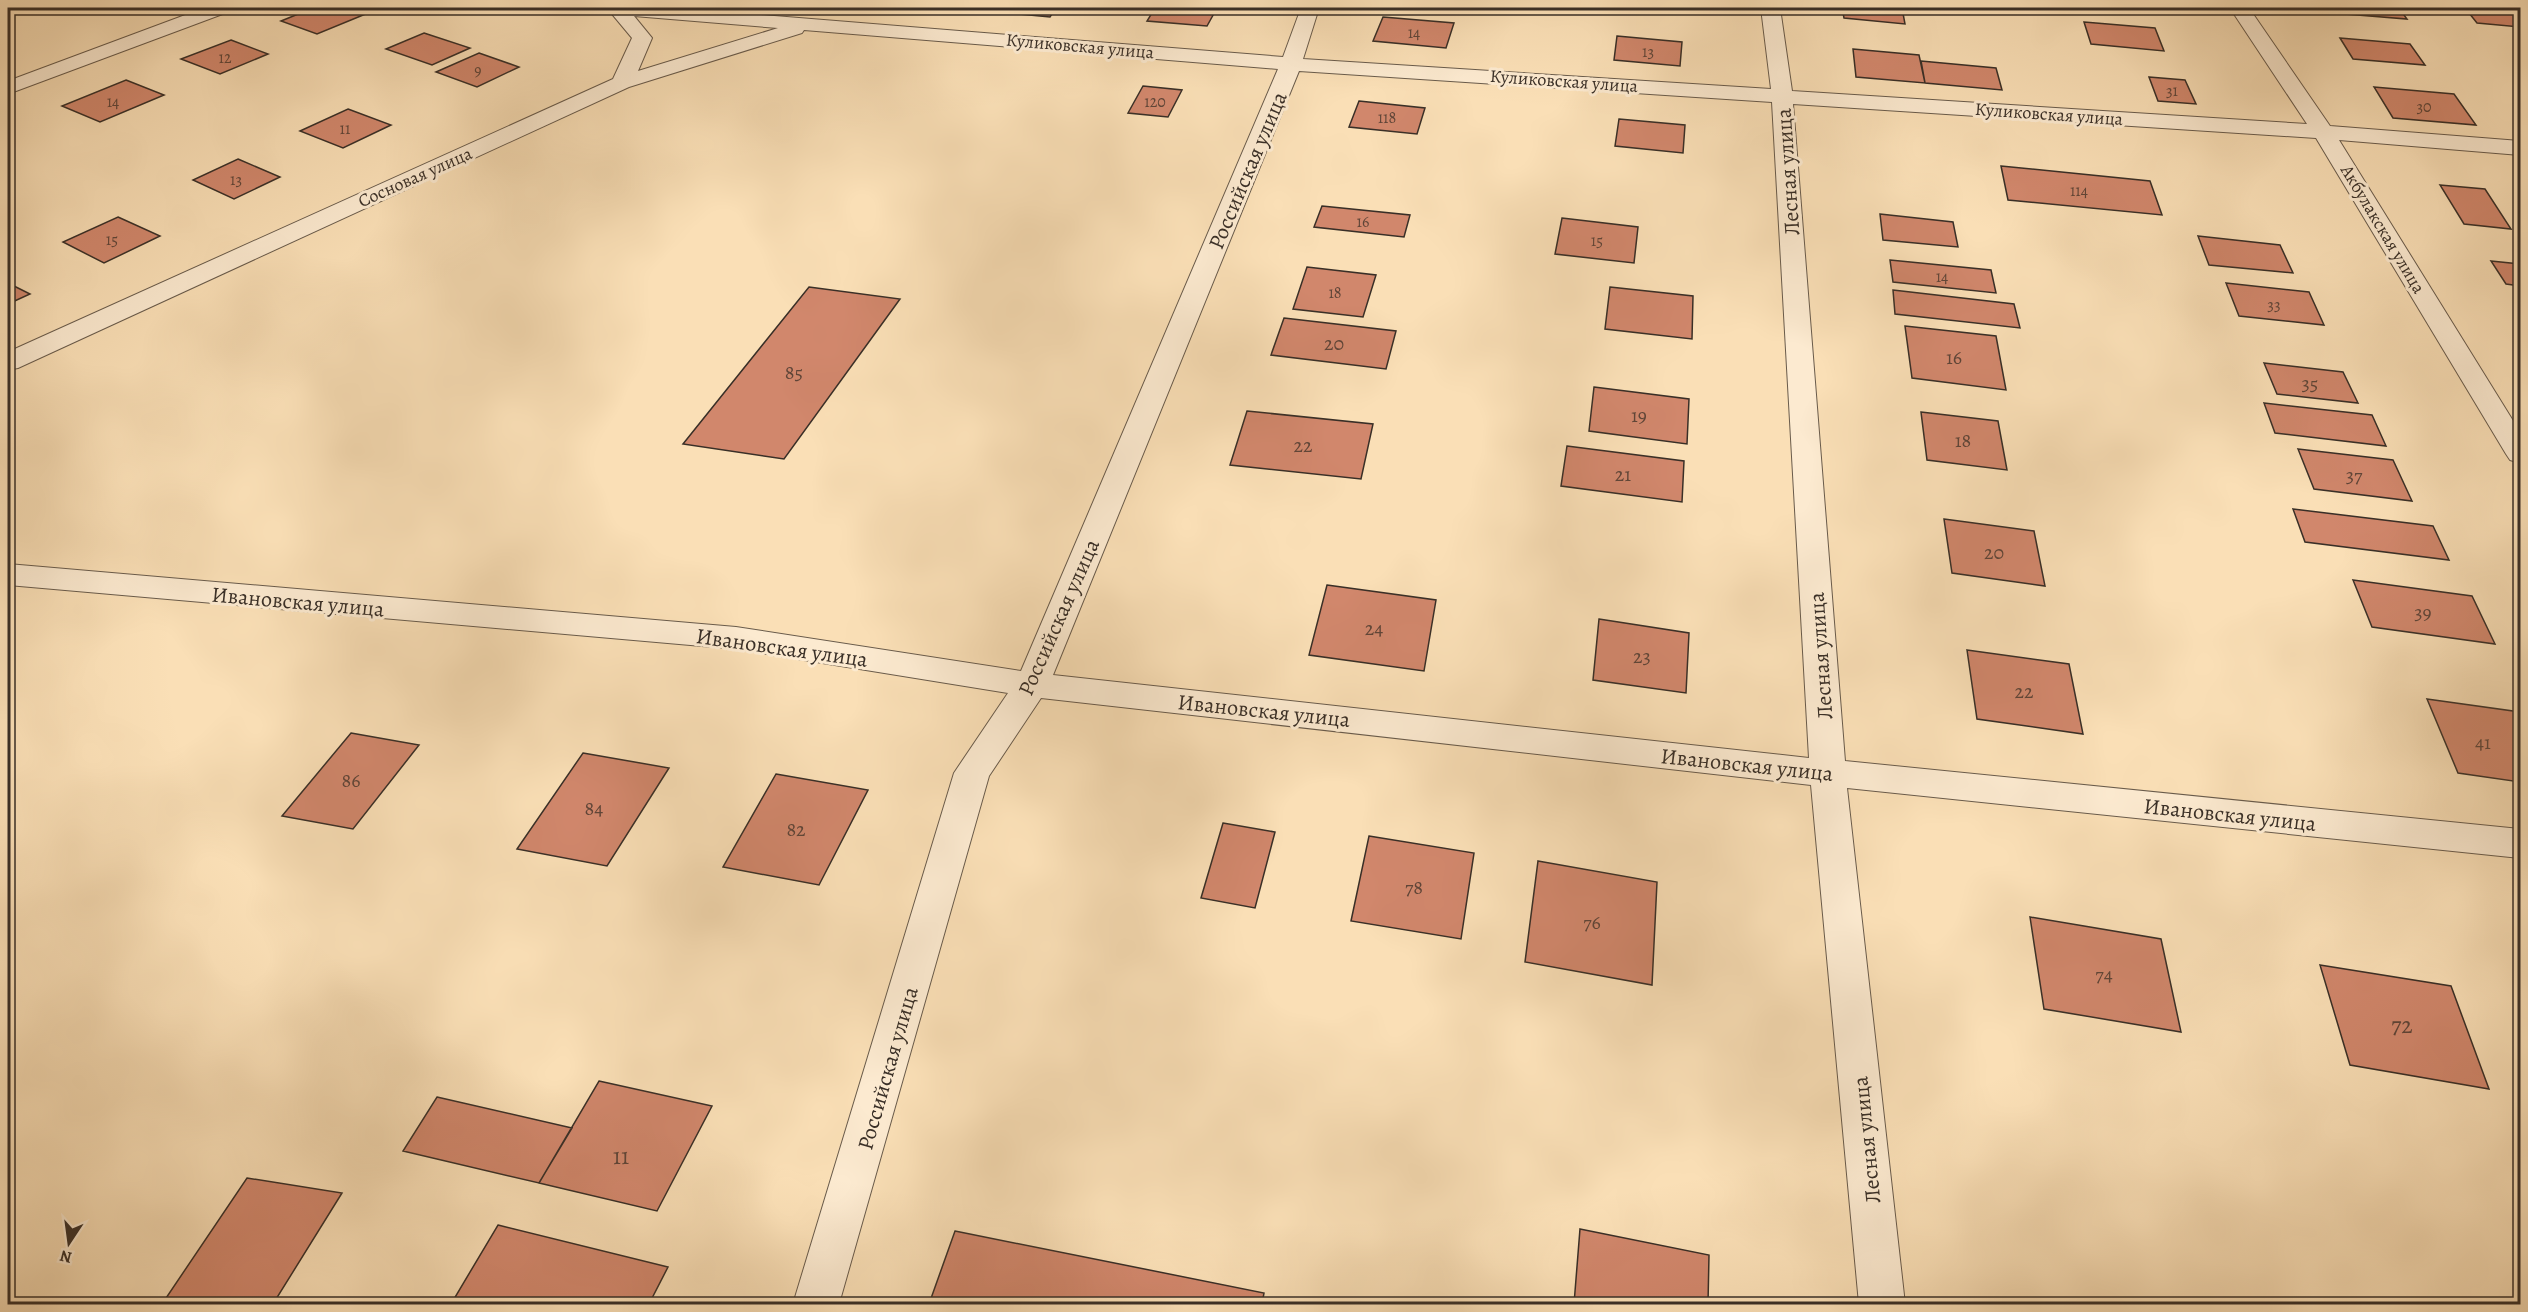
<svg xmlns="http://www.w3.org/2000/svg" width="2528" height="1312" font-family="Alegreya,serif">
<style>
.building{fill:#d1876c;stroke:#392f27;stroke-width:1.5}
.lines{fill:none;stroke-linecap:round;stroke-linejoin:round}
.street-casing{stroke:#695b4b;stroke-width:2}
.street{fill:#fcead0;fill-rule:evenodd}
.labels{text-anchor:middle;stroke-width:6;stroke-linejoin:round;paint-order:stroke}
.far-number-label{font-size:16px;fill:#5f4538}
.far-street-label{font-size:18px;fill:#392f27;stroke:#fcead0}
.number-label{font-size:20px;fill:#5f4538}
.street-label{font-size:22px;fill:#392f27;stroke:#fcead0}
.near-number-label{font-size:24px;fill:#5f4538}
</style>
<rect width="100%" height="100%" fill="#fadfb6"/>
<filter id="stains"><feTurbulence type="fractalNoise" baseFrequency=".00333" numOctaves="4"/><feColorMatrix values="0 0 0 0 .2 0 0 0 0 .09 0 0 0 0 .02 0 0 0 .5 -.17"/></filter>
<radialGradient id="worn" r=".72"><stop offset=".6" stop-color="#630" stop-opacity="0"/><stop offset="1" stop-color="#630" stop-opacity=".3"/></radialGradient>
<path class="building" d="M313,8H353L368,13L317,34L281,21Z
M1002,8H1056L1050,17L999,12Z
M1155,8H1217L1207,26L1147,21Z
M1842,8H1902L1905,24L1844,18Z
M2318,8H2399L2407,19L2321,12Z
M2465,8H2520V27L2477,23Z
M1383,17L1454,23L1446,48L1373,41Z
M2084,22L2155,28L2164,51L2091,44Z
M424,33L470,48L432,65L386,49Z
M1617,36L1682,42L1680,66L1614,60Z
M2340,38L2410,44L2425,65L2353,59Z
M231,40L268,54L220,74L181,59Z
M1853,49L1919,55L1925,83L1856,77Z
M479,53L519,67L477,87L436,72Z
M1921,61L1996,68L2002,90L1925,83Z
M2149,77L2185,80L2196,104L2158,101Z
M126,80L164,95L100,122L62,106Z
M1143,86L1182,90L1168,117L1128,113Z
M2374,87L2454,94L2476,125L2393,118Z
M1359,101L1425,108L1417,134L1349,127Z
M348,109L391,125L343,148L300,131Z
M1619,119L1685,125L1683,153L1615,146Z
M238,159L280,177L234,199L193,180Z
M2001,166L2150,181L2162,215L2008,200Z
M2440,185L2485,189L2511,229L2464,224Z
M1322,206L1410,215L1404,237L1314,227Z
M1880,214L1953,222L1958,247L1883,240Z
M118,217L160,236L104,263L63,242Z
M1562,218L1638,227L1634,263L1555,254Z
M2198,236L2280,245L2293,273L2209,265Z
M1890,260L1991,270L1996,293L1893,282Z
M2491,261L2520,264V286L2506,284Z
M1307,267L1376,275L1363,317L1293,309Z
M8,283L30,294L8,304Z
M2226,283L2309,292L2324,325L2239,316Z
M809,287L900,299L784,459L683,444Z
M1610,287L1693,296L1692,339L1605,329Z
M1893,290L2014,304L2020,328L1895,314Z
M1284,318L1396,331L1386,369L1271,355Z
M1905,326L1996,336L2006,390L1912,378Z
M2264,363L2343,372L2358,403L2277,394Z
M1594,387L1689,399L1687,444L1589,431Z
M2264,403L2372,415L2386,446L2275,433Z
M1247,411L1373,424L1361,479L1230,465Z
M1921,412L1998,421L2007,470L1927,460Z
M1567,446L1684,461L1682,502L1561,486Z
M2298,449L2393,460L2412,501L2314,489Z
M2293,509L2433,526L2449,560L2305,542Z
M1944,519L2034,531L2045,586L1952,573Z
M2353,580L2472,596L2495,644L2372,627Z
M1327,585L1436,600L1424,671L1309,655Z
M1599,619L1689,633L1686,693L1593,680Z
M1967,650L2069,664L2083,734L1977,719Z
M2427,699L2520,712V782L2458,773Z
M351,733L419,745L353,829L282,816Z
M583,753L669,768L607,866L517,849Z
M776,774L868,790L819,885L723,867Z
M1223,823L1275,832L1255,908L1201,898Z
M1369,836L1474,853L1461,939L1351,921Z
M1538,861L1657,882L1652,985L1525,962Z
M2030,917L2161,939L2181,1032L2044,1009Z
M2320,965L2451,986L2489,1089L2350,1065Z
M599,1081L712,1106L657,1211L539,1183Z
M437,1097L572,1128L539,1183L403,1151Z
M247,1178L342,1193L273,1304H162Z
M498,1225L668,1267L649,1304H451Z
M1580,1229L1709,1255L1708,1304H1574Z
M955,1231L1264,1293L1262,1304H929Z"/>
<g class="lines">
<defs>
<path id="street" d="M204,8H231L228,12L8,94V81Z
M600,8H675L1283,57L1301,8H1319L1303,59L1771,89L1761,8H1780L1792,91L2307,124L2230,8H2249L2330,126L2520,141V155L2339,140L2520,432V463L2510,460L2506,454L2316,138L1793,104L1845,761L2520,829V858L1847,788L1905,1304H1859L1811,785L1041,698L989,776L839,1304H793L954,773L1008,693L736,649L8,585V564L736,627L1021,671L1278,69L804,30L802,33L629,87L18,368L8,370V352L613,79L632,38L612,14L602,12ZM634,16L778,28L638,71L652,38ZM1299,71L1772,102L1809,758L1053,675Z"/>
</defs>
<use href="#street" class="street-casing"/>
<use href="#street" class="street"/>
</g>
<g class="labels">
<g class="far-number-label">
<text x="1414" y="38">14</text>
<text x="1648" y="57">13</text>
<text x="225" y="63">12</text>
<text x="478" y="76">9</text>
<text x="2172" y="96">31</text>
<text x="113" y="107">14</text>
<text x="1155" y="107">120</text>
<text x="2424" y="112">30</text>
<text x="1387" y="123">118</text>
<text x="345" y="134">11</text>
<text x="236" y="185">13</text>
<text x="2079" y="196">114</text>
<text x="1363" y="227">16</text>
<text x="112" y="245">15</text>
<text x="1597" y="246">15</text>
<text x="1942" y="282">14</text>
<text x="1335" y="298">18</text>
<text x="2274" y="310">33</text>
</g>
<g class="far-street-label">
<text transform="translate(1080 46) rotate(5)" y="6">Куликовская улица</text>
<text transform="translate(1564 81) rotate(4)" y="6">Куликовская улица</text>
<text transform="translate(2049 114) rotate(4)" y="6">Куликовская улица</text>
<text transform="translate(415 177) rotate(-24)" y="6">Сосновая улица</text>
<text transform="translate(2383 229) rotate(59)" y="6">Акбулакская улица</text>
</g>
<g class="number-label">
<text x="1334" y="350">20</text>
<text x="1954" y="364">16</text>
<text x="794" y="379">85</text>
<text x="2310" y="390">35</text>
<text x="1639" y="422">19</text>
<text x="1963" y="447">18</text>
<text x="1303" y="452">22</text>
<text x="1623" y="481">21</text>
<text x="2354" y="482">37</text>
<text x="1994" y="559">20</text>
<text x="2423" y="619">39</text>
<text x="1374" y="635">24</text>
<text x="1642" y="663">23</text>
<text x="2024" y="698">22</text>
<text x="2483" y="749">41</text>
<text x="351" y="787">86</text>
<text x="594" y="815">84</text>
<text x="796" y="836">82</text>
<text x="1414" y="894">78</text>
<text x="1592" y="929">76</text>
<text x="2104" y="981">74</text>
</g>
<g class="street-label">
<text transform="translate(1247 170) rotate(-67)" y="8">Российская улица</text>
<text transform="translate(1787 172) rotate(-94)" y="8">Лесная улица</text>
<text transform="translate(298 601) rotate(5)" y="8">Ивановская улица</text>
<text transform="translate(1058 617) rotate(-66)" y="8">Российская улица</text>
<text transform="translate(782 647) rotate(8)" y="8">Ивановская улица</text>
<text transform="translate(1820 656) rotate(-94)" y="8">Лесная улица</text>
<text transform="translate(1264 710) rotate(6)" y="8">Ивановская улица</text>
<text transform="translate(1747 764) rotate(6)" y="8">Ивановская улица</text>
<text transform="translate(2230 814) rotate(6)" y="8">Ивановская улица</text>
<text transform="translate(887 1068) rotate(-74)" y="8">Российская улица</text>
<text transform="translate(1866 1140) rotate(-96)" y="8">Лесная улица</text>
</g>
<g class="near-number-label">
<text x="2402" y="1033">72</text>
<text x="621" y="1164">11</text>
</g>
</g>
<rect width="2528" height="1312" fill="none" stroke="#fadfb6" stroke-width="30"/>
<rect x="9" y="9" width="2510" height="1294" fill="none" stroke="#392f27" stroke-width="3"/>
<rect x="15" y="15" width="2498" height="1282" fill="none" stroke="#392f27" stroke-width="1.5"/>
<g transform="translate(69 1243) rotate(193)" stroke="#fcead0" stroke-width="4.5" paint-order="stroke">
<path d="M0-4.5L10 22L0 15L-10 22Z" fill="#392f27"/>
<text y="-9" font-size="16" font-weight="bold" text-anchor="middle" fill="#392f27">N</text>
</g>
<rect width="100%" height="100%" filter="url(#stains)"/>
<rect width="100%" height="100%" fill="url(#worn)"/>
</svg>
